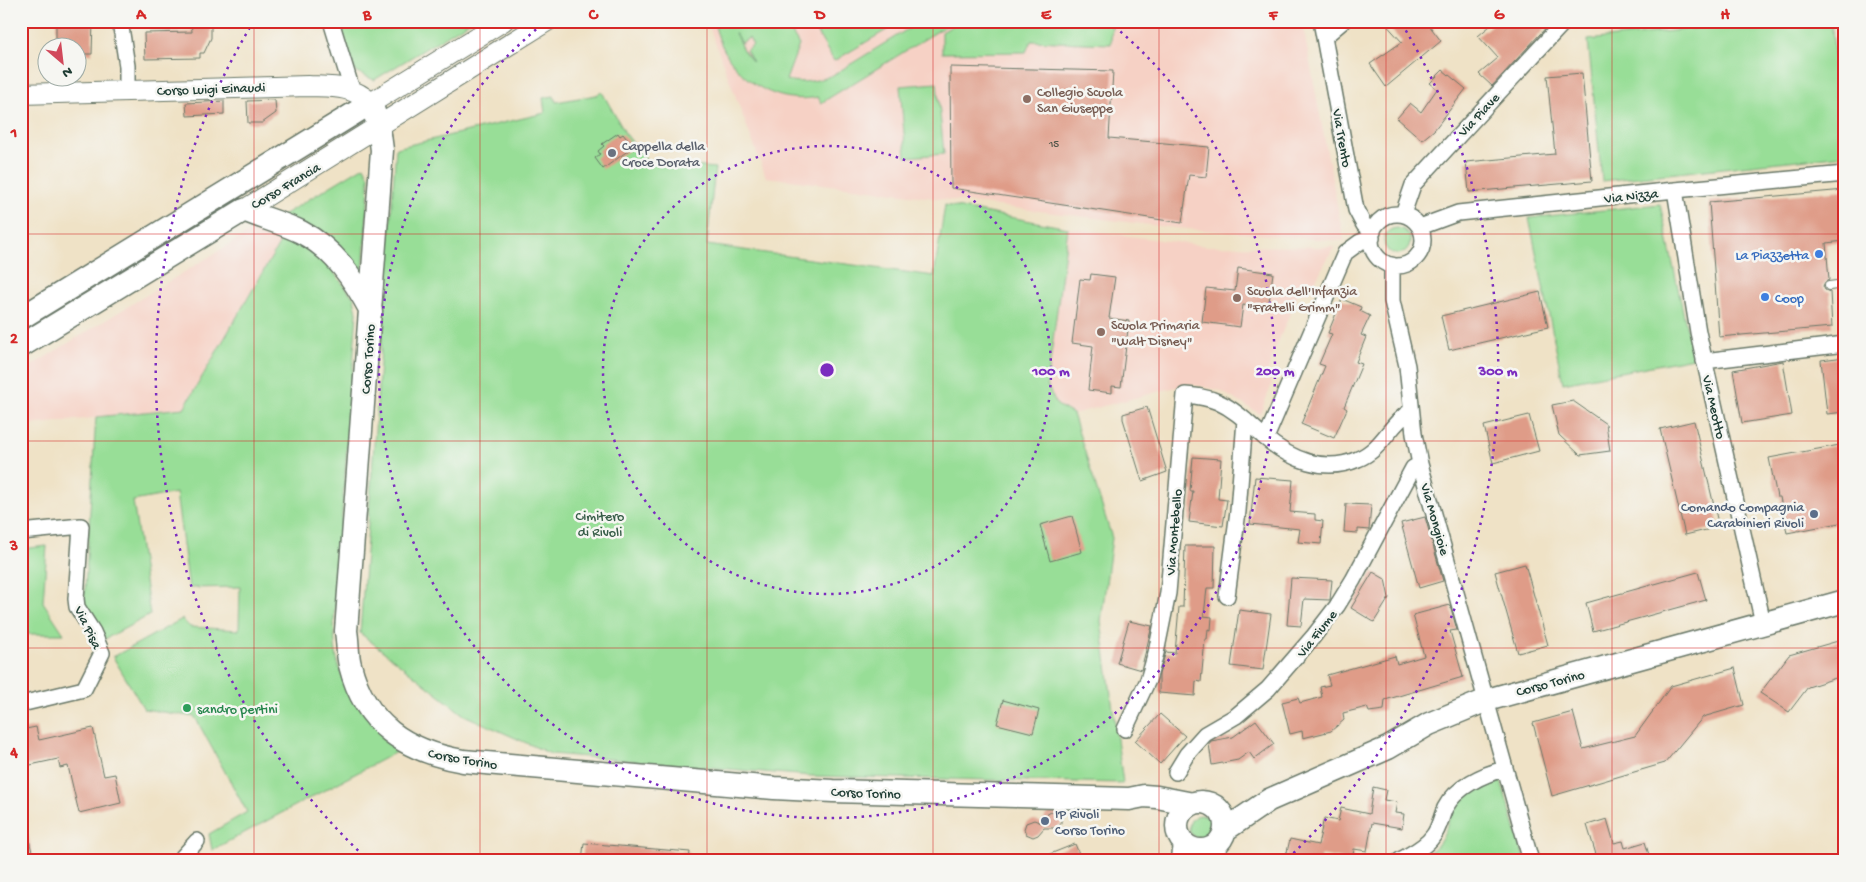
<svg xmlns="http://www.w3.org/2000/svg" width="1866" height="882" font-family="'Gochi Hand',sans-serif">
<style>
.built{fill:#f6d1c5}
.green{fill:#98de97;stroke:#5c8e66;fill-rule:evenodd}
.building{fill:#df9c88}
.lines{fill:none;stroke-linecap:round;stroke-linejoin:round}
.lane-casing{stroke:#687767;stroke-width:10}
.street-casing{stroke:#687767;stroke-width:18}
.secondary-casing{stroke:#687767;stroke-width:22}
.primary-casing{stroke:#687767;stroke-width:25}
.lane{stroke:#fff;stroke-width:8}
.street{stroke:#fff;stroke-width:15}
.secondary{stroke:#fff;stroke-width:20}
.primary{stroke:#fff;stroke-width:22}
.grid{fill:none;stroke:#d62828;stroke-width:1;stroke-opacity:0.55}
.ring{fill:none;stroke:#7b2cbf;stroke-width:2.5;stroke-dasharray:2.5 5}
.education-dot{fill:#8d6e63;stroke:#f6f6f2;stroke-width:2}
.worship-dot{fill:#6b7280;stroke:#f6f6f2;stroke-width:2}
.shop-dot{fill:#3f7fe0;stroke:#f6f6f2;stroke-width:2}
.service-dot{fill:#5c6f8a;stroke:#f6f6f2;stroke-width:2}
.leisure-dot{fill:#2e9e5b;stroke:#f6f6f2;stroke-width:2}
.labels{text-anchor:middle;stroke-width:5;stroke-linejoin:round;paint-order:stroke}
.number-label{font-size:11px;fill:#4f5549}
.street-label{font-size:14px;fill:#1f3d34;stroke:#f6f6f2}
.education-label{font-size:14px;fill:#785e54;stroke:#f6f6f2;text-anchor:start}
.worship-label{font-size:14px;fill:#5b616d;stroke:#f6f6f2;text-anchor:start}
.shop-label{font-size:14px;fill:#366cbe;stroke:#f6f6f2;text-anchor:end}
.service-label{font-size:14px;fill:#4e5e75;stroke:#f6f6f2;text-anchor:end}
.park-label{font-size:14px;fill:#375d48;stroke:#f6f6f2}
.leisure-label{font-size:14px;fill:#27864d;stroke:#f6f6f2;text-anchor:start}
.centre{fill:#7b2cbf;stroke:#f6f6f2;stroke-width:2.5}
.ring-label{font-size:15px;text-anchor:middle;font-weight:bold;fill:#7b2cbf;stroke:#f6f6f2;stroke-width:5;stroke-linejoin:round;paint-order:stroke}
.neatline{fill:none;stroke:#d62828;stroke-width:2}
.grid-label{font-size:16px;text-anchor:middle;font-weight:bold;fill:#d62828}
</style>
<rect width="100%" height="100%" fill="#f6f6f2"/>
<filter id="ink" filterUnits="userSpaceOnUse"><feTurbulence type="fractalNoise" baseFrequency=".02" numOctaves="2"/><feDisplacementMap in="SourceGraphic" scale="10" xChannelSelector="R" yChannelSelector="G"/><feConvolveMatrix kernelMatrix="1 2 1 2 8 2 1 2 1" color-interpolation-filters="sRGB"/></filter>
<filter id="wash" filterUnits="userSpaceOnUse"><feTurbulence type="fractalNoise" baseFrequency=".0096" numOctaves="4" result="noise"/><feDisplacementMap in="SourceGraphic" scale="20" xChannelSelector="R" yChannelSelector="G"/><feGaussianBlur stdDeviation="1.12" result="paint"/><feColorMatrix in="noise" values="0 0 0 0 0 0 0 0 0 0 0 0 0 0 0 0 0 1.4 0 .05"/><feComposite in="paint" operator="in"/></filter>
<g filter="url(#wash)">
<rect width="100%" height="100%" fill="#efe2c6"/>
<path class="built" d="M707,21H1302L1344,241L1175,228L766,177Z
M261,225L285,234L184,408L21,426V372Z
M1068,228L1206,246L1334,247L1309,292L1298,294L1272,357L1268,371L1272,384L1260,414L1219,390L1188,384L1073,414L1057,405L1047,385Z"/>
<path class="green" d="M339,21H471L374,80L355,71Z
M714,21H785L799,45L786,80C803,84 817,81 833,75L921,21H954L821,103L818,97C768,107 723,70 714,21ZM735,33L741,43L749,38L753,45L746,50L753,62L743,50Z
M810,21H902L834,61Z
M960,21H1112L1111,44L1031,41L1026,52L942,53V32Z
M1765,21H1831L1845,155L1602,181L1588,40Z
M937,83L944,154L906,157L900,86Z
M602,92L625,133L648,162L715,168L707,245L934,276L945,205L1068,228L1047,385L1057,405L1073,414L1112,538L1101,621L1123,783L811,776L551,754L464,715L360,633L396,148L545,113L543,98L554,96L556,102L596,95Z
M364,166L369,176V187L362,287L278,218Z
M1660,204L1693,358L1563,383L1529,218Z
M1384 241a13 13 0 1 1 26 0a13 13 0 1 1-26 0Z
M285,234L320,255L354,298L357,312L334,621L335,646L338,665L350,696L400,750L212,850L209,834L247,812L195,717L144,709L113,657L182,619L190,627L239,630L240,587L189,588L176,493L133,501L150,615L105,639L98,623L84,605L96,417L184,408Z
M47,546L43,602L64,634H21V549Z
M1501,781L1525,861H1414C1422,856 1434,851 1439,843C1450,829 1446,811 1462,798C1472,790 1489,786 1501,781Z
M1189 827a12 12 0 1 1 24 0a12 12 0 1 1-24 0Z"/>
<g id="blocks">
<path class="building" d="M56,21H93L92,54H78V48H56Z
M191,21H211V38L204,53H200V58L145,59L144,33L192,32Z
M1383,21H1426L1441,41L1386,87L1370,64L1402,42Z
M1496,21H1552L1492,86L1479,74L1498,58L1478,36Z
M950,67L1113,71L1109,138L1209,147L1206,177L1189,175L1182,223L951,188Z
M1443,70L1466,89L1434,130L1422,140L1397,118L1410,103L1421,112L1437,89L1430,83Z
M1582,73L1592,181L1469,192L1466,162L1555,154L1547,76Z
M275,100L276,113L262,123H248L247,101Z
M224,101V114L187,116L186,103Z
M618,133L620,136L623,134L633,147L603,169L595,158L600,154L598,151L604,146L602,144Z
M1845,190V241L1826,243L1829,280L1825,282L1823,286L1825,290L1830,292L1832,327L1719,337L1709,202Z
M1238,268L1273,273L1268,309L1243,305L1240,327L1202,322L1206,288L1235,291Z
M1091,274L1115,277L1109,318L1129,321L1121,387L1112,386V393L1088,390L1093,346L1072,343L1080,279L1090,280Z
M1540,292L1548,327L1449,350L1441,316Z
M1342,299L1361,307L1360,311L1370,316L1361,335L1366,337L1356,362L1362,364L1344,407L1347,409L1334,438L1301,424L1325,366L1319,364L1332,334L1328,333Z
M1845,357V412L1827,414L1821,360Z
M1783,361L1792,415L1742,423L1733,370Z
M1573,401L1606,424L1610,451L1580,455L1559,435L1552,405Z
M1147,407L1167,472L1142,481L1123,419V414Z
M1529,415L1539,451L1493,463L1484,426Z
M1694,421L1719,527L1685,535L1660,429Z
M1845,444V522L1787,533L1780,497H1777L1769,458Z
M1193,457L1221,459L1218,499L1227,500L1223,526L1189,522L1193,491H1190Z
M1255,477L1293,480L1290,512L1315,514V520L1323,521L1321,544L1298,542L1300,529L1250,524Z
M1346,504L1371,505L1369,530L1358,529V533L1344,532Z
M1072,516L1082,552L1050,561L1040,525Z
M1425,517L1443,581L1419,588L1401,523Z
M1185,546H1215L1214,588H1207L1204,616L1212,617L1211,630L1208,629L1207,639H1205L1201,682L1196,681L1195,696L1159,693V674L1166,652L1175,653L1179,607H1183Z
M1525,564L1548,645L1518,653L1495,572Z
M1373,572L1385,579L1389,598L1374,622L1351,608Z
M1698,572L1706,600L1593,631L1586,603Z
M1291,578L1332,580L1330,600L1304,599L1301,626L1287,625Z
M1450,605L1457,630L1450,631L1463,677L1385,700L1384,710L1369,712L1367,707L1343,713L1344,720L1331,731L1303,738L1302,731L1290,734L1282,702L1298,698L1300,703L1322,697L1320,687L1330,685L1327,675L1395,656L1397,664L1424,656L1413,615Z
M1239,610L1271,614L1263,670L1231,666Z
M1129,621L1152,626L1141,670L1117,663Z
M1845,639V675L1808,687L1789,712L1760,693L1789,655Z
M1735,668L1744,705L1703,717L1665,763L1552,796L1533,723L1573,712L1583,749L1635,736L1671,686Z
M1003,700L1039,710L1033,733L997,724Z
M1160,714L1185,736L1160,764L1135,741Z
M1256,720L1274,744L1254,759L1249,752L1238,760L1212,765L1209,744L1211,741L1233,737Z
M36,727L39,740L93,728L104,776L115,774L121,803L79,813L68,766L60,768L58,759L21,767V730Z
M1373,787L1386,790L1384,800L1397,802L1395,813L1404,814L1402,828L1372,823L1367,851L1354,849L1352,861L1321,855L1320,861H1285L1290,839L1318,845L1324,818L1338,821L1341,808L1369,814Z
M1051,812L1057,813L1061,817V823L1057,828H1044L1038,835L1033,837L1026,834L1024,829L1026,823L1034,820L1042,823L1046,815Z
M1607,819L1614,843L1623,841L1625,848L1645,842L1651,861H1598L1587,825Z
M21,826H26L34,861H21Z
M584,843L690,852L689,861H582Z
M1075,844L1082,861H1035V860Z"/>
</g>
</g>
<g filter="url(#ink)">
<use href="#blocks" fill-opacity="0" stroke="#687767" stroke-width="1"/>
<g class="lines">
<defs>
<path id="lane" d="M1829,286L1845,284"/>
<path id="street" d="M120,21L127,66V91
M331,21L352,90
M1321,21L1356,210L1364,225L1373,232
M1324,37L1343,21
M1675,190L1698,332L1763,623
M1403,214L1413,185L1565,21
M1371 240a26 26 0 1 1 52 0a26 26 0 1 1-52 0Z
M1420,227L1458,213L1675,190L1845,174
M1392,265V301L1407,366L1414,434L1420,464L1531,861
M1704,361L1845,344
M1266,438L1345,253L1360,242L1372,238
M21,532L81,526L76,599L77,607L93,632L102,653L84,689L21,704
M1227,596L1238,511L1245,420
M1125,729L1148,680L1156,653L1168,593L1185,395C1196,396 1207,397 1218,402C1236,410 1249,424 1264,437C1290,459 1324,474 1358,459C1383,449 1390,423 1411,411
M1176,772L1187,754L1205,734L1236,716L1268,689L1313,637L1337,606L1353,580L1413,468L1420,464
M179,861L197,841
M1179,861L1182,841
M1197,861L1205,850
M1399,861C1410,854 1425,848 1433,836C1439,829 1441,817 1445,808C1456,787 1483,774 1505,769"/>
<path id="secondary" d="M21,94L308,86C333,87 352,85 371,103L503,21
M244,210L547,21"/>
<path id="primary" d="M21,318L371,103L379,127L382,150L346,631C348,642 347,654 350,665C365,725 406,751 463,761L774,788L833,791L1129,799L1144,796L1157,797L1193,804
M21,346L244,210C262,218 283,223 301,232C334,249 354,279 371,311
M1177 826a24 24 0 1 1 48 0a24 24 0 1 1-48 0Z
M1225,830L1269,800L1388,748L1429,724L1487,700L1845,601"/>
</defs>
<use href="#lane" class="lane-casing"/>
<use href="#street" class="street-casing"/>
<use href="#secondary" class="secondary-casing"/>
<use href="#primary" class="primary-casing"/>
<use href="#lane" class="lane"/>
<use href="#street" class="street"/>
<use href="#secondary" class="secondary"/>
<use href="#primary" class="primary"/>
</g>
</g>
<path class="grid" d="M254,21V861M480,21V861M707,21V861M933,21V861M1159,21V861M1386,21V861M1612,21V861M21,234H1845M21,441H1845M21,648H1845"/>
<g class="ring">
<circle cx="827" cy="370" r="224"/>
<path d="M1109 22A448 448 0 1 1 545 22"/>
<path d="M369 861A671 671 0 0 1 252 24M1402 24A671 671 0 0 1 1285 861"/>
</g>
<g class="education-dot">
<circle cx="1027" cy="99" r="5"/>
<circle cx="1237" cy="298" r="5"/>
<circle cx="1101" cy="332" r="5"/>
</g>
<circle class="worship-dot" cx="612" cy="153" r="5"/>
<g class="shop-dot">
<circle cx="1819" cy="254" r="5"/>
<circle cx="1765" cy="297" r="5"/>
</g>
<g class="service-dot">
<circle cx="1814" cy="514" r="5"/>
<circle cx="1045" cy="821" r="5"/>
</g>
<circle class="leisure-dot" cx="187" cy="708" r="5"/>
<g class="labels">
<g class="number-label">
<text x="1054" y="147">15</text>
</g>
<g class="street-label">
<text transform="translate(211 88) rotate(-2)" y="5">Corso Luigi Einaudi</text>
<text transform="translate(1478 114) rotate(-47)" y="5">Via Piave</text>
<text transform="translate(1343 138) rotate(80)" y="5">Via Trento</text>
<text transform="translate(285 185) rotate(-31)" y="5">Corso Francia</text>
<text transform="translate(1631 195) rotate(-6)" y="5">Via Nizza</text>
<text transform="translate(367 359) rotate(-86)" y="5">Corso Torino</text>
<text transform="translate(1715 407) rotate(77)" y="5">Via Meotto</text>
<text transform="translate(1436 519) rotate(74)" y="5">Via Mongioie</text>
<text transform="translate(1173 532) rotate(-85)" y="5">Via Montebello</text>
<text transform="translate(89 627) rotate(64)" y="5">Via Pisa</text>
<text transform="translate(1316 633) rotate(-52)" y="5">Via Fiume</text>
<text transform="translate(1550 682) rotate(-15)" y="5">Corso Torino</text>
<text transform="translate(463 758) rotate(10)" y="5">Corso Torino</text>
<text transform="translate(866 792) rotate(2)" y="5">Corso Torino</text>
</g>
<g class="education-label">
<text x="1037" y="96">Collegio Scuola<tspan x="1037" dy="16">San Giuseppe</tspan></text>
<text x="1247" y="295">Scuola dell'Infanzia<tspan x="1247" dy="16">"Fratelli Grimm"</tspan></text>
<text x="1111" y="329">Scuola Primaria<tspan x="1111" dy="16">"Walt Disney"</tspan></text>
</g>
<g class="worship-label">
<text x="622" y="150">Cappella della<tspan x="622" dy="16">Croce Dorata</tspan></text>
</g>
<g class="shop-label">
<text x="1809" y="259">La Piazzetta</text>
<text x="1775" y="302" text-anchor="start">Coop</text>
</g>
<g class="service-label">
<text x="1804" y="511">Comando Compagnia<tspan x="1804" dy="16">Carabinieri Rivoli</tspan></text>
<text x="1055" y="818" text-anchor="start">IP Rivoli<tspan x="1055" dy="16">Corso Torino</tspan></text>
</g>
<g class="park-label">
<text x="600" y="520">Cimitero<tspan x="600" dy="16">di Rivoli</tspan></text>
</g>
<g class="leisure-label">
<text x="197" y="713">sandro pertini</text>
</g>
</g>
<circle cx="827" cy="370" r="8" class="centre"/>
<g class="ring-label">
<text x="1051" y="375">100 m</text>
<text x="1275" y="375">200 m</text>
<text x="1498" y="375">300 m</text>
</g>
<rect width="1866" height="882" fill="none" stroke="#f6f6f2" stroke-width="55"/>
<g transform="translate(62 62) rotate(152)"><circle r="24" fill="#f6f6f2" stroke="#a0aca6"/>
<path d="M0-4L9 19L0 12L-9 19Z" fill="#d1495b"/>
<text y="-8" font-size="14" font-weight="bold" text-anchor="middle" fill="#1f3d34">N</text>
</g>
<rect x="28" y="28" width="1810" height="826" class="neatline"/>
<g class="grid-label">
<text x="141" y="19">A</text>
<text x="367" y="19">B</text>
<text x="593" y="19">C</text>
<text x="820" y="19">D</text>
<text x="1046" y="19">E</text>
<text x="1273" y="19">F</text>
<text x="1499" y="19">G</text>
<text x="1725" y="19">H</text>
<text x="14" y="137">1</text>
<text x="14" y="343">2</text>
<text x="14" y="550">3</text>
<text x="14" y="757">4</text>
</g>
</svg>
